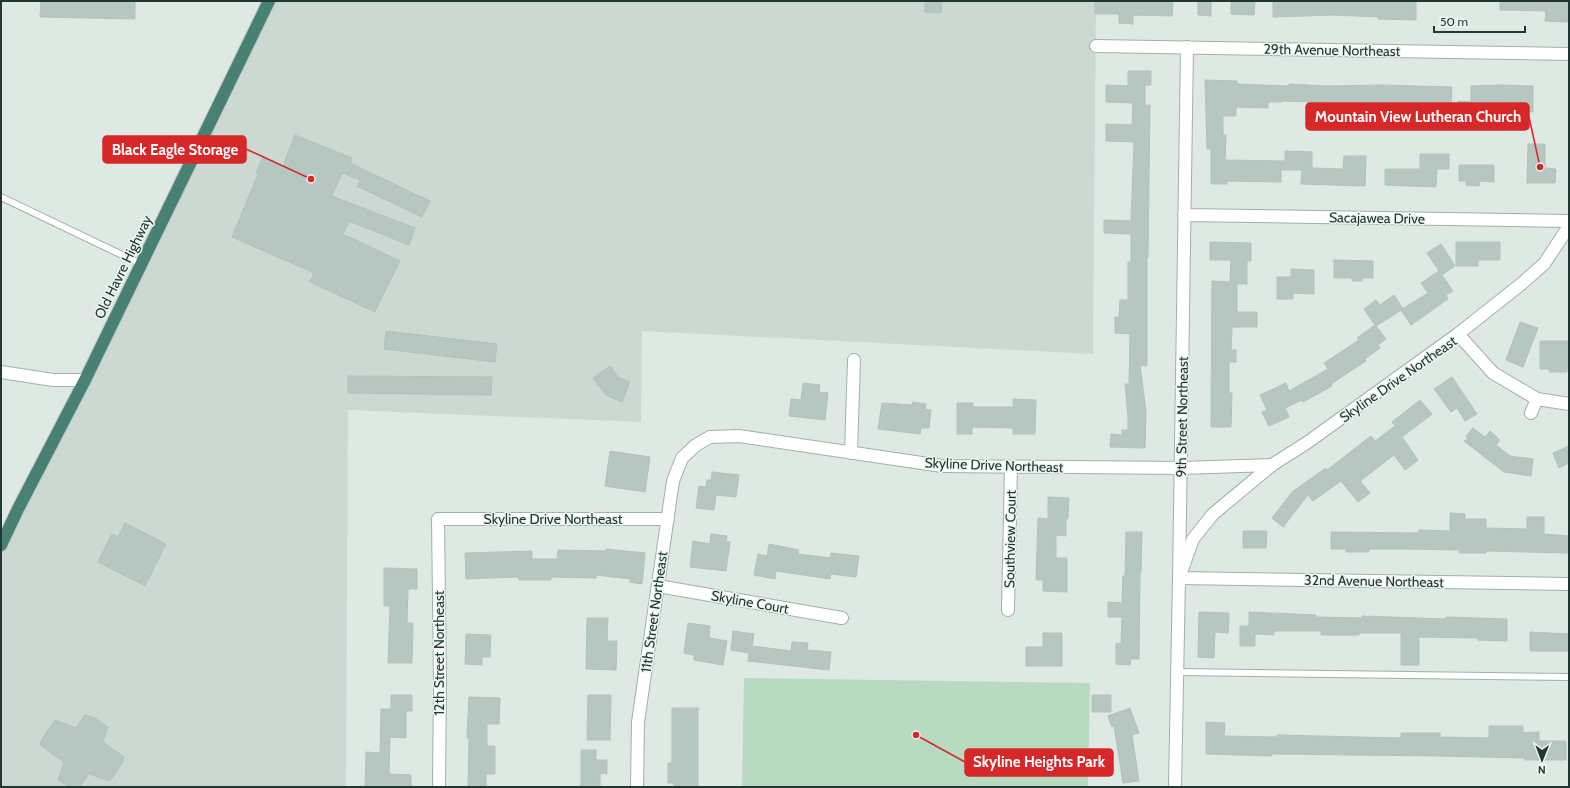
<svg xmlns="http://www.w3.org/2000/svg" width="1570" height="788" font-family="Cabin,sans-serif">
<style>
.built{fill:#ccd9d3}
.green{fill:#b7dac1}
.building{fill:#b6c6c0;stroke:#b1c2bb}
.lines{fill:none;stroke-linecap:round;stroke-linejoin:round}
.service-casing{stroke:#a1b0ab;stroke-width:8}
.minor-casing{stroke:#a1b0ab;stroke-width:14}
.tertiary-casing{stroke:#a1b0ab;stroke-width:14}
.trunk-casing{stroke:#bcc3c1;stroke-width:14}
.service{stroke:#fff;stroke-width:6}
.minor{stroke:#fff;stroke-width:12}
.tertiary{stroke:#fff;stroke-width:12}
.trunk{stroke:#488074;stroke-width:12}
.labels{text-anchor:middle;stroke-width:3;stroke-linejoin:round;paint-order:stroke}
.street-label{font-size:14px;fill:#203831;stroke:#eef6f2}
.leader{fill:none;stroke:#d62828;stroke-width:1.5}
.callout-dot{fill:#d62828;stroke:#eef6f2;stroke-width:1.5}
.callout{fill:#d62828;stroke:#d62828;stroke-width:1.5}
.callout-label{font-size:15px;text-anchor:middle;font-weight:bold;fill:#fff}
</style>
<rect width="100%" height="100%" fill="#dee9e4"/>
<path class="built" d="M274,1H1096L1093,354L642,331L641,422L348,410L346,787H1V541Z"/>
<path class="green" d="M744,678L1090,683L1088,787H742Z"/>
<path class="building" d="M41,1H135V19L40,17Z
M925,1H942L941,13L925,12Z
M1095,1H1173L1172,16L1133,15V24L1119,23V14H1095Z
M1198,1H1211V16L1198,15Z
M1231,1H1255L1254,15L1231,14Z
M1273,1H1416V20L1378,19L1379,17L1334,15L1273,17Z
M1500,1H1569V22L1545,21L1546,11L1500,10Z
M1128,71H1151V85H1145V105H1150L1148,257H1147V366L1140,365L1146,412L1145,448L1110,447L1111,434L1122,435V430H1128V416L1125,384H1129L1130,334L1115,333V317H1119L1120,300H1128V262H1131V234L1104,233V220L1131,221L1134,142L1106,141V124L1132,125L1133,103L1106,102V85L1128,86Z
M1205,80L1237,81V84L1289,86V84L1325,86L1382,85L1452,87L1451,103L1396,104V110L1385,109V120L1370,119L1371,106H1343V103L1282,101V102H1268V108L1236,107V116H1223V135H1226L1225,160L1285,161V151L1312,152V168L1343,169L1344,156H1366L1365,186L1301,184L1302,170H1281V182L1227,181V184H1211V149H1207Z
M1500,85L1533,86V112L1514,111V104H1499V102L1471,101V86Z
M1458,101L1474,102L1473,119H1457Z
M295,135L352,158L350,163L430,201L422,217L357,186L360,180L342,173L332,196L415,228L409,245L349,221L343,234L400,261L375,312L310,282L314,273L232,237L258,174L256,173L263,157L283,166Z
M1528,144H1545V168L1556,169L1555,183H1527Z
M1420,154H1449V169H1437L1436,187L1385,185V169H1420Z
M1459,165H1494V182L1480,181L1479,186L1466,185V181H1459Z
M1210,242L1251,243V261H1247V284H1237V312H1257V327H1232L1231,350H1236V362H1229V393H1232L1231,427H1211L1212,281L1230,282L1231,260H1210Z
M1456,242H1500V260H1478V266H1456Z
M1441,244L1455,266L1442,275L1453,291L1446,295L1448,299L1411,325L1401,310L1428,293L1421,283L1439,271L1427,253Z
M1334,260L1373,261V278H1362V281H1352V278H1334Z
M1291,269L1314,270V294L1293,293V299H1277V277H1291Z
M1394,295L1403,309L1376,326L1386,339L1378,345L1380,348L1365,359L1366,361L1331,384L1332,386L1303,402L1302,400L1285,408L1289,417L1269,426L1262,412L1267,410L1260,395L1286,383L1289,391L1328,369L1324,363L1359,340L1357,338L1375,325L1364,309L1376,300L1380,305Z
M1520,322L1538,328L1523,367L1506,360Z
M386,331L497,344L495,362L384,349Z
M1540,341H1569L1567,372H1549V369H1540Z
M610,366L618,377L630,382L622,402L606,395L593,378Z
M348,376L492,377L491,395L348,393Z
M1452,377L1477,414L1465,421L1457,408L1451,412L1434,389Z
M803,383L820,385L819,392L828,393L825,420L789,416L791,399L801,400Z
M1013,399L1036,400L1035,434H1013V428L972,427V434H957V403H973V407H1013Z
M1420,400L1432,414L1402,437L1418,460L1405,470L1394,455L1360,481L1370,493L1358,502L1341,481L1313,501L1308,495L1283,527L1272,518L1292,492L1326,468L1327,470L1371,436L1375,441L1395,426L1392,422Z
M913,402L926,404L925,409L931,410L929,428H921L920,434L878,429L882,403L912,405Z
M1473,428L1485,437L1490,431L1500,440L1496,445L1510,456L1533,459L1531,476L1504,472L1464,441L1468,439L1466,436Z
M1569,446V463L1559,468L1553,453Z
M610,451L650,457L645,492L605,486Z
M712,472L739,475L736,497L716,495L714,510L696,508L699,486L706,487L707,480H711Z
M1048,497L1069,498L1068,519H1066V536L1056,535V558H1067V592L1043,591V580H1036L1038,518L1048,519Z
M1450,513L1465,514V519H1486V528L1527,529V517H1544V534L1569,536V553L1486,551V553H1459V550L1408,549H1369V552H1346V549H1331V532L1419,533V530L1450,531Z
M125,523L166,544L145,586L98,562L112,534L118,537Z
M1243,531H1267L1266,548H1243Z
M1126,532H1142L1141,572H1140L1139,659H1131L1130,665L1116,664V643L1121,644L1122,617H1108V602L1122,603L1123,576H1125Z
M711,534L727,536L726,541L730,542L726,571L690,567L693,541L710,544Z
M769,544L799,550L798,554L830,558L831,553L859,556L856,577L831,574L830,579L776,571L775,579L754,575L758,554L767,556Z
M606,549L645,553L642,584L630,582V579L596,575V578L551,577V580H519L518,577L466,579L465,553L532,551V559H557L558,550L606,551Z
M384,568L417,569V589H408L407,623H413L412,663H388L390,606H384Z
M1199,612L1229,613L1228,633L1215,632L1214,658L1198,657Z
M1249,612L1316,615V617L1362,618V616L1446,619V617L1507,619V641L1478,640V638L1419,637V665H1401V633H1359V635H1321V631H1274V635L1255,634V646H1240V626H1249Z
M587,618H608L607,641H617L616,670L586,669Z
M688,623L710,626L709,638L727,641L723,665L694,660V655L684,653Z
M733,631L754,634L752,646L791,651L792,642L808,643L807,650L831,652L829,670L748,661L749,653L731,650Z
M1530,632L1569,634V651H1530Z
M1043,633H1062V666H1026V647H1043Z
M466,634L491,635L490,657H482V665L465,664Z
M391,695H412V711H406V738L390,737L389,774L411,775V787H365L366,752L380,753L381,709H391Z
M588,695H611L610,740H587Z
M1092,695H1111V712H1092Z
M469,697L500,698L499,724H487V746H495V774H486V787H468L469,738H467Z
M672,708H698V787H674V783H668V763H672Z
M1130,708L1139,733L1132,735L1139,781L1123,783L1114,726L1112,727L1108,716Z
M85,715L95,718L108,727L103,742L124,757L121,765L110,781L89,774L80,787H70L58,780L64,762L40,745L42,739L55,720L76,728Z
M1206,722L1225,723L1224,736L1277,737V735L1401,738V733H1440V737L1489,738V726H1523V733L1539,732V741H1566V760H1525V758L1440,756L1272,754V756L1206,754Z
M581,750H596V760H607V774L600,773V787H581Z"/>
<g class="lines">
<defs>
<path id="service" d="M1,197L141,264
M1177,672L1569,677"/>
<path id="minor" d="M1096,46L1569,54
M1187,47L1179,578L1569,584
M1184,215L1569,221
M1458,334L1493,373L1537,399L1569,404
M1,372L53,380H85
M1531,413L1537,399
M851,453L854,360
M658,586L842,618
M1008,610L1011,467
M439,787L440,682L438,519H668
M637,787L638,722L673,481L682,458L696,445L710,437L739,436L942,466L1182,468L1272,465"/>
<path id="tertiary" d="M1175,787L1179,578L1193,539L1213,514L1272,465L1308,442L1458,334L1520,285L1544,264L1569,226"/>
<path id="trunk" d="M1,545L18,509L85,380L269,1"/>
</defs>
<use href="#service" class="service-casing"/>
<use href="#minor" class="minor-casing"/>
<use href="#tertiary" class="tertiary-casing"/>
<use href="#trunk" class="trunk-casing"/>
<use href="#service" class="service"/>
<use href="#minor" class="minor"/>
<use href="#tertiary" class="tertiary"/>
<use href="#trunk" class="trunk"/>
</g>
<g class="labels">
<g class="street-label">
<text transform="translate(1332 50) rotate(1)" y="5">29th Avenue Northeast</text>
<text transform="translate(1377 218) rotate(1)" y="5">Sacajawea Drive</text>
<text transform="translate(123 267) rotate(-64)" y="5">Old Havre Highway</text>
<text transform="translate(1398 379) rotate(-35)" y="5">Skyline Drive Northeast</text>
<text transform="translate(1182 417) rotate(-89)" y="5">9th Street Northeast</text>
<text transform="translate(994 465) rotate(2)" y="5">Skyline Drive Northeast</text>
<text x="553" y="524">Skyline Drive Northeast</text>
<text transform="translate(1010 539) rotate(-89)" y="5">Southview Court</text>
<text transform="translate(1374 581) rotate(1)" y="5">32nd Avenue Northeast</text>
<text transform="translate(750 602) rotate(10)" y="5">Skyline Court</text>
<text transform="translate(654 612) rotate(-82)" y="5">11th Street Northeast</text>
<text transform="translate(439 653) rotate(-90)" y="5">12th Street Northeast</text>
</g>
</g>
<path class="leader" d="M1540 167L1529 117M311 179L246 149M916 735L965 762"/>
<g class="callout-dot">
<circle cx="1540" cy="167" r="4"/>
<circle cx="311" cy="179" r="4"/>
<circle cx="916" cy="735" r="4"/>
</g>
<g class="callout">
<rect x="1306" y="103" width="223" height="27" rx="4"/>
<rect x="103" y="136" width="143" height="27" rx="4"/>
<rect x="965" y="749" width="148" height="27" rx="4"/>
</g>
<g class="callout-label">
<text x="1418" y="122">Mountain View Lutheran Church</text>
<text x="175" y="155">Black Eagle Storage</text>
<text x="1039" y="767">Skyline Heights Park</text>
</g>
<rect width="1570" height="788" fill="none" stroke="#203831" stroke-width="4"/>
<g transform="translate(1542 760) rotate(181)" stroke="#eef6f2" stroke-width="3" paint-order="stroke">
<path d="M0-3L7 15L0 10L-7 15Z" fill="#203831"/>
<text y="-6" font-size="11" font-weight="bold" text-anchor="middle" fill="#203831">N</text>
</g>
<path d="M1434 26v6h91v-6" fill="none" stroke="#203831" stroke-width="2"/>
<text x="1440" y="26" font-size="12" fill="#203831" stroke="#eef6f2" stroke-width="3" paint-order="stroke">50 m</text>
</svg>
